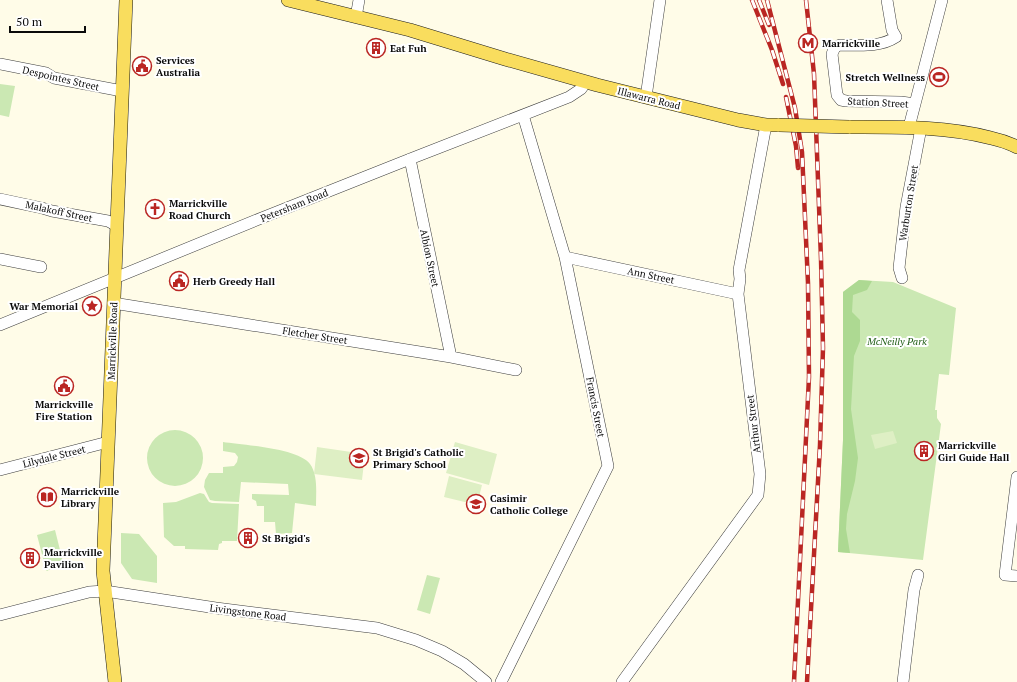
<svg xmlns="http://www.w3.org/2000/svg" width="1017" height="682" font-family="'PT Serif',serif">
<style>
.green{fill:#cbe8b3}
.forest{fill:#add992}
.pitch{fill:#deefc4}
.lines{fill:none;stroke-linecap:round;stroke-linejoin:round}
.minor-casing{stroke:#3d3d3d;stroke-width:12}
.major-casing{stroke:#1b1b1b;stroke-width:14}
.minor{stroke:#fff;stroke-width:11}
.major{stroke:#f9dd5e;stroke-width:13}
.rail-casing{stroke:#ba2623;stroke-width:4.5}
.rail{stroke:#fff;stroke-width:3;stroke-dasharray:9;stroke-linecap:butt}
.major-bridge-casing{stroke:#1b1b1b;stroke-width:14;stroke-linecap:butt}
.major-bridge{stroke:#f9dd5e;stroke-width:13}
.labels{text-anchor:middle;stroke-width:4;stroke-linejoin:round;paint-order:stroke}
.poi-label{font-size:10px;font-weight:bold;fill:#0a0a0a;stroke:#fff;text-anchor:start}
.street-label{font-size:10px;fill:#0a0a0a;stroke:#fff}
.park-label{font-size:10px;font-style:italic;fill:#26611c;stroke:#fff}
</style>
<rect width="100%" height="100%" fill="#fffce8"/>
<path class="green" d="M0,84L15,86L9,117L0,115Z
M859,280L893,282L956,308L949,375L939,374L935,410H937V418L941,424L923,560L838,552L843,440V292Z
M147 458a28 28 0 1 1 56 0a28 28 0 1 1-56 0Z
M223,442C242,445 298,448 310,464C318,475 316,492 316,506L295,503L292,533L276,534L275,522H264V506H257L256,501L252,499V494L289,495L288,484L241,482L239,502L215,501L210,500L204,487L205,480L209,473H223V467L234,466L237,462L238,457L235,453L223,451Z
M200,493L204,494L209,502L212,503L239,504L237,541H222V543L219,544L218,550L185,549V546H174L164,537L163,503L176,502Z
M55,530L63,562L47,571L46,570L37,535Z
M121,533L139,534L157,556V583L132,579L121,563Z
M427,575L440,578L430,614L417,610Z"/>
<path class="forest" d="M859,280L872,281L867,290L853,295L852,312L860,320V341L854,356L851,409L858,458L855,481L847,514L846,529L850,553L838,552L843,440V292Z"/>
<path class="pitch" d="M893,431L897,443L875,449L871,435Z
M455,442L497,454L489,485L446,473Z
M317,447L365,454L362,480L314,474Z
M449,476L482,485L477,505L444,497Z"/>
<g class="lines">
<defs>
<path id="minor" d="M887,0L892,30L896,37C879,48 859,45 840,45L835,47L832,54L837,95L841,100L846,101L901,102L915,104
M356,17L359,0
M0,64L46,73L54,78L122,91
M646,97L660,0
M909,127L942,0
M410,159L451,357
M0,199L42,208L52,211L108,221L117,226
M565,257L738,294
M0,259L41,267
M902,278L899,268L906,207L921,128
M113,303L451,357L516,370
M0,325L264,217L410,159L569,97L581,89L586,82
M0,470L108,442
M1017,477L1005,575L1017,576
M0,615L89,592L105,591L216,608L377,628L416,640L442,651L464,664L486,682
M501,682L608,466L565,257L523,115
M622,682L758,495L760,474L738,294L740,279L739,270L766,125
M903,682L914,590L918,575"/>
<path id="major" d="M288,0L410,30L505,59L597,85L738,120L766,125H779
M849,127C896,127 945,126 991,138C1000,140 1009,143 1017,147
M115,682L103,571L126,0"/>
</defs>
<use href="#minor" class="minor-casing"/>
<use href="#major" class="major-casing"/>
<use href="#minor" class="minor"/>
<use href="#major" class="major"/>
<defs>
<path id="rail" d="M752,0L772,50L783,84
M759,0L769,25
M767,0L795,108L802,152L808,283L809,377L794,682
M806,0L814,74L821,259L823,348L820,445L807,682
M786,97L796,146L798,168"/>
</defs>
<use href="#rail" class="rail-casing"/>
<use href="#rail" class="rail"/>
<defs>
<path id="major-bridge" d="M779,125L849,127"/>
</defs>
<use href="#major-bridge" class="major-bridge-casing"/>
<use href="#major-bridge" class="major-bridge"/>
</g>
<defs>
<symbol id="metro-ring" viewBox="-11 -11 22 22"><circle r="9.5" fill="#fff" stroke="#ba2623" stroke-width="1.5"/><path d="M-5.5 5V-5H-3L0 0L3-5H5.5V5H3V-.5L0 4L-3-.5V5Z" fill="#ba2623"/></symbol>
<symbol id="building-ring" viewBox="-11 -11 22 22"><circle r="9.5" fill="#fff" stroke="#ba2623" stroke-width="1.5"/><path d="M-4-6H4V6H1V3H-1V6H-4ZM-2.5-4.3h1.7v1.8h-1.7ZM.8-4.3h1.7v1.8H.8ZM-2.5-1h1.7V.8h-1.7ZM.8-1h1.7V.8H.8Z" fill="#ba2623"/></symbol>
<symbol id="civic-ring" viewBox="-11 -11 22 22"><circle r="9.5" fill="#fff" stroke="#ba2623" stroke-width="1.5"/><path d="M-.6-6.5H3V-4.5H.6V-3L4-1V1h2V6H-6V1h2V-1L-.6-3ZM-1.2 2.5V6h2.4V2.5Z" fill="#ba2623"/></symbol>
<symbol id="stadium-ring" viewBox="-11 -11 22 22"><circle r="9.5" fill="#fff" stroke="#ba2623" stroke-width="1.5"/><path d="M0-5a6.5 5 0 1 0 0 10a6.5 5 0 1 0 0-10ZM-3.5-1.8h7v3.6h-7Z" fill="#ba2623"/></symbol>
<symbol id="church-ring" viewBox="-11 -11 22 22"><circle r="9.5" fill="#fff" stroke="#ba2623" stroke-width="1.5"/><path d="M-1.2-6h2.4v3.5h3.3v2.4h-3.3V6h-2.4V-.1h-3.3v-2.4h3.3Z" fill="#ba2623"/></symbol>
<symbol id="sight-ring" viewBox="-11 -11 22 22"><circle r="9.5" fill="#fff" stroke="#ba2623" stroke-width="1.5"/><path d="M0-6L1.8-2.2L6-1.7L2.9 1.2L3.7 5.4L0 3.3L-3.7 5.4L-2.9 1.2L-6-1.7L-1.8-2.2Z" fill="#ba2623"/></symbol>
<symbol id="school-ring" viewBox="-11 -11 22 22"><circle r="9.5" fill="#fff" stroke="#ba2623" stroke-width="1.5"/><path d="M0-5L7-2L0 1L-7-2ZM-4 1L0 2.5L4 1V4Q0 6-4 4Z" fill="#ba2623"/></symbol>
<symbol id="library-ring" viewBox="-11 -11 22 22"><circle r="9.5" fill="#fff" stroke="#ba2623" stroke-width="1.5"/><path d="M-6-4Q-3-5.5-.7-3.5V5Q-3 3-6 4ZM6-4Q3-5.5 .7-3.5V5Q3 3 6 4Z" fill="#ba2623"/></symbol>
</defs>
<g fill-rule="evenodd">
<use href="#metro-ring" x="797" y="32" width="22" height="22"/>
<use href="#building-ring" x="365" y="37" width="22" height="22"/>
<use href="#civic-ring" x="131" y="55" width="22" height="22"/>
<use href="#stadium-ring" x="928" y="66" width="22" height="22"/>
<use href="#church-ring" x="144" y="198" width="22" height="22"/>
<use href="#civic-ring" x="168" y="270" width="22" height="22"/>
<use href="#sight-ring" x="81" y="295" width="22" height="22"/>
<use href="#civic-ring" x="53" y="375" width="22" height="22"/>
<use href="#building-ring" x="913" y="440" width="22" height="22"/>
<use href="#school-ring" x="348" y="447" width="22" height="22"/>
<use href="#library-ring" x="36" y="486" width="22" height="22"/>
<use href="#school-ring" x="465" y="493" width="22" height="22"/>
<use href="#building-ring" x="237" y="527" width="22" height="22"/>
<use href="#building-ring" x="19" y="547" width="22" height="22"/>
</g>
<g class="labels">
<g class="poi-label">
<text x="822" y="47">Marrickville</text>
<text x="390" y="52">Eat Fuh</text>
<text x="156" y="64">Services<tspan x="156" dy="12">Australia</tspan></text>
<text x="925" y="81" text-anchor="end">Stretch Wellness</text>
<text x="169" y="207">Marrickville<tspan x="169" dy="12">Road Church</tspan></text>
<text x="193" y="285">Herb Greedy Hall</text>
<text x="78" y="310" text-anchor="end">War Memorial</text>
<text x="64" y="408" text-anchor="middle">Marrickville<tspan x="64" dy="12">Fire Station</tspan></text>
<text x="938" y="449">Marrickville<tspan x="938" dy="12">Girl Guide Hall</tspan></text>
<text x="373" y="456">St Brigid's Catholic<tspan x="373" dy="12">Primary School</tspan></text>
<text x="61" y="495">Marrickville<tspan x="61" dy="12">Library</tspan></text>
<text x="490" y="502">Casimir<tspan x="490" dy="12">Catholic College</tspan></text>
<text x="262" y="542">St Brigid's</text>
<text x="44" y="556">Marrickville<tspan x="44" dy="12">Pavilion</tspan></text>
</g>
<g class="street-label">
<text transform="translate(61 78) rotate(13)" y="4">Despointes Street</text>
<text transform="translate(649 98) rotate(14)" y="4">Illawarra Road</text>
<text transform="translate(878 102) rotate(3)" y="4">Station Street</text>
<text transform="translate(908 203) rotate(-81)" y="4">Warburton Street</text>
<text transform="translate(294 205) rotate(-22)" y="4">Petersham Road</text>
<text transform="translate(59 211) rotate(12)" y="4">Malakoff Street</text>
<text transform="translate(430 258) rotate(78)" y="4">Albion Street</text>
<text transform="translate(651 275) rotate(12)" y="4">Ann Street</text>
<text transform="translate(315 335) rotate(9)" y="4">Fletcher Street</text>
<text transform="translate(112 341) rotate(-88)" y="4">Marrickville Road</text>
<text transform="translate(596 407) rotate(79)" y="4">Francis Street</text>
<text transform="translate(753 424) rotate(-97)" y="4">Arthur Street</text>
<text transform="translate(54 456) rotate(-14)" y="4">Lilydale Street</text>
<text transform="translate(248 612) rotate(7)" y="4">Livingstone Road</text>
</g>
<g class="park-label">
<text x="897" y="345">McNeilly Park</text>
</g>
</g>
<path d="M10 26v6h75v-6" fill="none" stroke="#0a0a0a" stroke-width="2"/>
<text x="16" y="26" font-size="12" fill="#0a0a0a" stroke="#ffffff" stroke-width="3" paint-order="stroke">50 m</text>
</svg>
